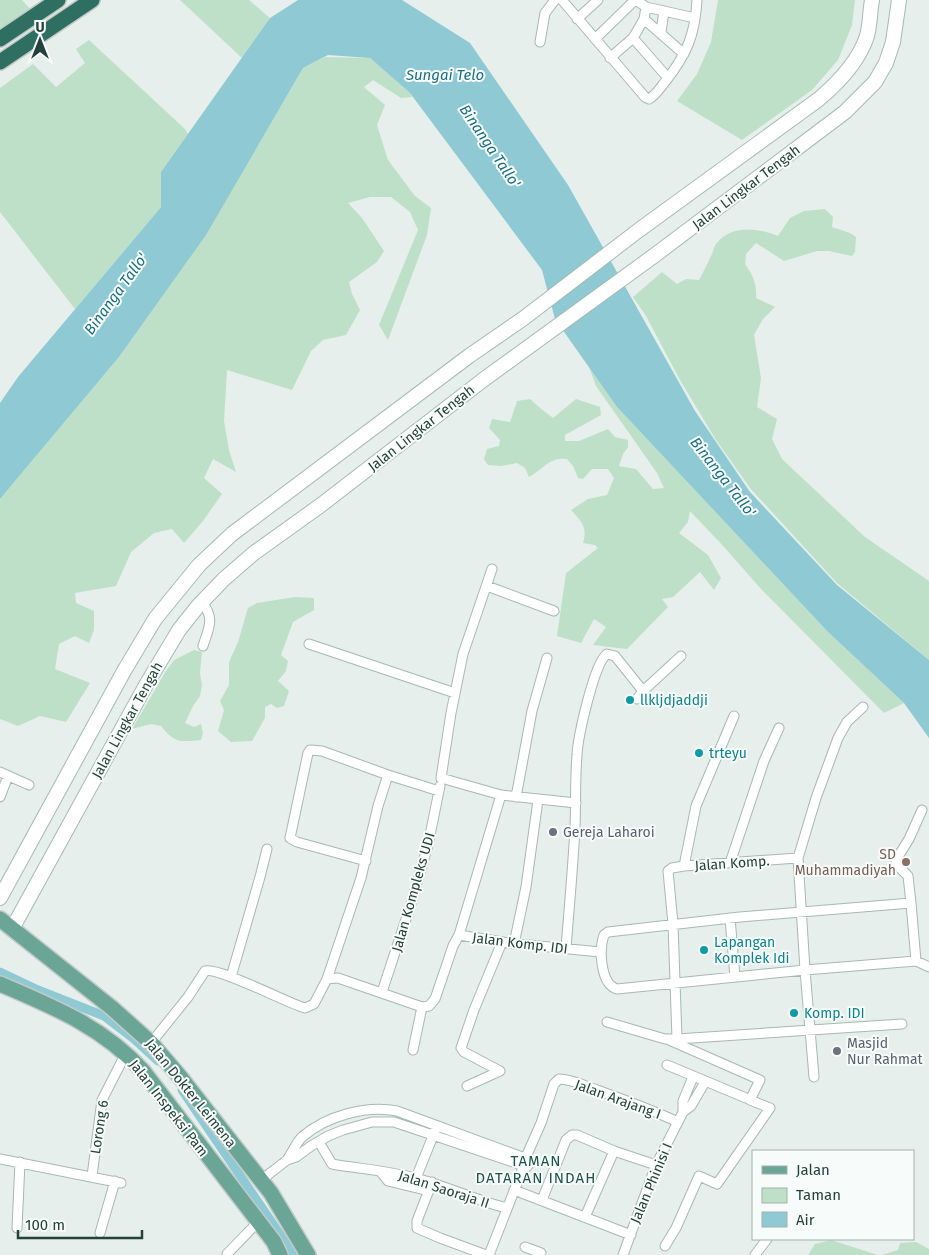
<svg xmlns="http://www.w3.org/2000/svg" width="929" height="1255" font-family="'Fira Sans',sans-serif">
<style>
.green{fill:#bfe0c8}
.water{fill:#8ec9d4}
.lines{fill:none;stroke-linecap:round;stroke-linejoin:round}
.canal{stroke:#8ec9d4;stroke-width:9}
.street-casing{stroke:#a8b8b2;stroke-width:11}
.secondary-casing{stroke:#a4bbb3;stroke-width:16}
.primary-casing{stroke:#c2cac8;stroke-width:18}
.highway-casing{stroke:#c2cac8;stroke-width:18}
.street{stroke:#fff;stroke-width:9}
.secondary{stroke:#fff;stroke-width:14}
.primary{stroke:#6aa596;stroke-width:15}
.highway{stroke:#2f6f62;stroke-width:15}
.culture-dot{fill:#0f9aa8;stroke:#f7fbf9;stroke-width:2}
.worship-dot{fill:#6b7280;stroke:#f7fbf9;stroke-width:2}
.education-dot{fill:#8d6e63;stroke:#f7fbf9;stroke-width:2}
.labels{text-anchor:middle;stroke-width:4;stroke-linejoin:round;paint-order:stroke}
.street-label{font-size:14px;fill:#24423a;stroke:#f7fbf9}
.culture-label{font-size:14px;fill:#0d838f;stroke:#f7fbf9;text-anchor:start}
.worship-label{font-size:14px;fill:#5b616d;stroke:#f7fbf9;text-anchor:start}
.education-label{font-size:14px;fill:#785e54;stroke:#f7fbf9;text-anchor:end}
.water-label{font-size:15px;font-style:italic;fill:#1c6f80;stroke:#f7fbf9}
.neighbourhood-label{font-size:15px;letter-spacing:1px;fill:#1f5548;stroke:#f7fbf9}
</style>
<rect width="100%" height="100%" fill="#e6efeb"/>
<path class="green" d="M0,0H22L31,10L0,34Z
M180,0H249L270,18L242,58Z
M718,0H855L852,25L838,60L812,90L742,140L677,101L697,74L711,42Z
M89,40L185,129L188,134L161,172V207L75,309L0,212V88L33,64L56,87L85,63L76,49Z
M325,57L370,58L410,93L412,97L401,98L373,80L364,87L385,105L377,125L388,160L415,196L431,208L427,235L388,340L379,325L418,230L410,212L391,197H370L348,203L362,218L384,251L377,262L349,282L352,294L360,310L346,335L323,340L311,351L292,390L227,370L224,421L229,450L236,472L213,459L204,478L222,494L203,521L184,543L172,529L154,533L131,552L116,586L75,593L76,603L94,611V630L89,643L75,636L59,644L55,669L90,683L66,722L40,716L18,726L0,719V499L119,357L204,237L303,68Z
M825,209L833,217L832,227L850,233L856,237L855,252L852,256L829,251H817L784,261L756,243L746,254L745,264C753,275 757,284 756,298L775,307L763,319L754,335L761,378L757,407L777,419L772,439L782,459L865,537L929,581V660L837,583L750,488L716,440L680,380L646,316L633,297L662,272L677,284L686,279L699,280C703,272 707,265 710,258C713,254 713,248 716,244C731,224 758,228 778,236L790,218L804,211Z
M589,367L617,407L828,632L904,703L884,713L761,589L725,548L690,511L688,522L679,533L708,555L721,578L714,590L700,572L673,597L662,599L668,607L627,649L593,645L606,627L594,619L581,643L557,636L566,573L598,548L595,545L583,543C588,527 581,521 571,510L588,499L607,495L614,478L608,469H592L583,479L578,478L573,466L567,459C549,457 544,469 529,477L525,468L517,463L501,466L488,465L484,459L487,449L499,446L500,440L489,428L492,419L510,422L517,401L530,399L540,408L553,418L576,399L600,407L601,415L565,435V441H579L608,429L615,437L628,440V447L623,454L619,466L636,469L653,489L664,488L657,473L596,386Z
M295,597L314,598V610L293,622L281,655L288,661L286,671L278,681L289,691L284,706L277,708L271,704L265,707V718L252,741L231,742L218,731L224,710L220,701L229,685V662L238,642L248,608L257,603Z
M194,650L202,652L200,673L202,685L200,696L193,706L185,723L194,727L201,724L203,733L201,740C180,742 174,743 161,726L151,724L132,729L166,671L174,660Z
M831,1240L878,1255H808L815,1244Z
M916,1242L929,1249V1255H881L898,1250L900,1243Z"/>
<path class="water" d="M298,0H402L470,43L568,185L695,411L750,492L837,585L929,660V738L904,703L828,632L617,407L555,319L542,270L410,93L370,58L328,55L303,68L206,235L119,357L0,499V403L18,377L161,207V172L270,18Z"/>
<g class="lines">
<path class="canal" d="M0,972L38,990L104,1016L134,1039L158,1061
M182,1090L294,1255"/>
<defs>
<path id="street" d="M562,0L645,97L649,99C656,95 660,88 665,82C687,54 695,35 697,0
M636,0L646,7L644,19L684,54
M646,7L695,18
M577,19L598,0
M661,32L664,11
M633,38L668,78
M595,39L635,0
M540,42L545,13L555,0
M610,58L633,38L644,19
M492,569L463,654L451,713L441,778L501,795L576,803
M487,586L554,611
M202,602C215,619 209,627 203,646
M309,644L455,693
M637,699L643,691L681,656
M0,772L29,785
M0,797L8,776
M516,797L532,711L547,658
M798,858L816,798L838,738L847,722L863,707
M366,861L297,842L290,838L308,753L310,750L322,751L388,775L439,791
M730,863L764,761L779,728
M684,866L696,806L734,716
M911,903L908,876L896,864V860L909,839L922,810
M730,918L735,977
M459,935L509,943L600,952
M514,944L526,887L538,800
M566,949C569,908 573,868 575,827C576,803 575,779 577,755C578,737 594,663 607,654L615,656L643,691
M231,977L260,877L267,849
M327,979L361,878L378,806L388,775
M382,992L410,907L428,845L440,786
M607,1022L665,1039H674
M902,1024L677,1039L673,924L668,871L672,868L684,866L798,858L805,970L916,961L929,967
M151,1043L188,997L205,971C217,966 287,1003 305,1008L314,1004L327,979L338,978L422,1007L429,1006L435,999L453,946L459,935L501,795
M413,1050L422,1007
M667,1065L746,1098
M814,1077L805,970L617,989C600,984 599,949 604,935L608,932L740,917L911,903L916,961
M467,1086L500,1071L464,1052L461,1048L474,1010L502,942
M683,1112L691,1106L705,1082
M319,1142L332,1164C361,1169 391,1171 419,1179C449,1187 477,1201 507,1208
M526,1157L541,1123L554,1084L559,1079C572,1079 585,1086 597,1090C625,1100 652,1110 678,1122
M0,1159L121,1183
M287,1160C292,1153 296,1143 302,1137C326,1116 366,1105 397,1111L522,1157H526L530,1162L527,1167L523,1168L519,1164L520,1159L522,1157
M381,1172L388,1181L429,1191
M92,1176L102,1100L126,1053
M416,1178L435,1131
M260,1181L287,1160L296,1157L311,1146L328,1136L343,1130L372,1122H394L519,1164
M432,1182L417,1221V1228L440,1238L486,1255
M514,1190L631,1235
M542,1200L566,1140L572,1135H577L614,1151L656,1165
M585,1217L614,1151
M17,1228L20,1162
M100,1233L115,1181
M665,1246L676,1228L699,1176L717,1184L770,1108L750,1100L760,1080L669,1040
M525,1247L541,1253
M227,1254L258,1222
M489,1255L523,1168
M623,1255L656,1165L683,1112V1101L693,1077
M755,1255L767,1239"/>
<path id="secondary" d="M0,898L124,671L155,619L199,565L232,534L469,356L524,318L639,230L819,99C839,82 859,61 867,36C870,25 870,11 872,0
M12,929L146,685L179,630L198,606L224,579L254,553L321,505L483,380L655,255L845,112L875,82L886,63L893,42L899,0"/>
<path id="primary" d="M0,919L112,1008L151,1043L181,1078L271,1193L308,1255
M0,984C54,1007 103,1027 143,1071L274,1242L280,1255"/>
<path id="highway" d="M0,39L58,0
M0,62L92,0"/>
</defs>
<use href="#street" class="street-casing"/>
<use href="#secondary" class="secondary-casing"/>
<use href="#primary" class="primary-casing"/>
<use href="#highway" class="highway-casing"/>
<use href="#street" class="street"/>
<use href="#secondary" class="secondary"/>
<use href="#primary" class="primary"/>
<use href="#highway" class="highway"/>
</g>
<g class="culture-dot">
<circle cx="630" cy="700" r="5"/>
<circle cx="699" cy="753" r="5"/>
<circle cx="704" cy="950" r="5"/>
<circle cx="794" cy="1013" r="5"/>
</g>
<g class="worship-dot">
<circle cx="553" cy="832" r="5"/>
<circle cx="837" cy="1051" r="5"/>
</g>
<circle class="education-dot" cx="906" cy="862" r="5"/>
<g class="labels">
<g class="street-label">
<text transform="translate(746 187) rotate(-37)" y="5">Jalan Lingkar Tengah</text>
<text transform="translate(421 428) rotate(-38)" y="5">Jalan Lingkar Tengah</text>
<text transform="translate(127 720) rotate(-61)" y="5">Jalan Lingkar Tengah</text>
<text transform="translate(732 863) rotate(-4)" y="5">Jalan Komp.</text>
<text transform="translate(413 892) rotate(-74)" y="5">Jalan Kompleks UDI</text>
<text transform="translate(520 943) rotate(7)" y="5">Jalan Komp. IDI</text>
<text transform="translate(191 1093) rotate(51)" y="5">Jalan Dokter Leimena</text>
<text transform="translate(618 1099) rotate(20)" y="5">Jalan Arajang I</text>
<text transform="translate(169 1108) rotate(52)" y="5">Jalan Inspeksi Pam</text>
<text transform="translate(99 1127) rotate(-81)" y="5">Lorong 6</text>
<text transform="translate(651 1183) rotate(-67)" y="5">Jalan Phinisi I</text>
<text transform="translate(444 1189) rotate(18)" y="5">Jalan Saoraja II</text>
</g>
<g class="culture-label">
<text x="640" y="705">llkljdjaddji</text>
<text x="709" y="758">trteyu</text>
<text x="714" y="947">Lapangan<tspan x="714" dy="16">Komplek Idi</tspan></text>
<text x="804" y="1018">Komp. IDI</text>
</g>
<g class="worship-label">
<text x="563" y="837">Gereja Laharoi</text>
<text x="847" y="1048">Masjid<tspan x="847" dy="16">Nur Rahmat</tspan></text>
</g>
<g class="education-label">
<text x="896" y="859">SD<tspan x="896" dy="16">Muhammadiyah</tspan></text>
</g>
<g class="water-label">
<text x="445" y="80">Sungai Telo</text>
<text transform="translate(490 146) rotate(56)" y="5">Binanga Tallo'</text>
<text transform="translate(116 294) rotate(-54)" y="5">Binanga Tallo'</text>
<text transform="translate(723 477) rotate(52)" y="5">Binanga Tallo'</text>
</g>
<g class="neighbourhood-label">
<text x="536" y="1166">TAMAN<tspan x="536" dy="17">DATARAN INDAH</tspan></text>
</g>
</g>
<rect x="752" y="1150" width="162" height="90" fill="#f7fbf9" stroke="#a3b1ad"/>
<rect x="762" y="1166" width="25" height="8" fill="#6aa596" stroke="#a3b1ad"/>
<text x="796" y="1175" font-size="15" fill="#24423a">Jalan</text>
<rect x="762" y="1188" width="25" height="15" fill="#bfe0c8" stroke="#a3b1ad"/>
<text x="796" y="1200" font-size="15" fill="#24423a">Taman</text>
<rect x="762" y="1212" width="25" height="15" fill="#8ec9d4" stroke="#a3b1ad"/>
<text x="796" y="1225" font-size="15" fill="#24423a">Air</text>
<g transform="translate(40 40)" stroke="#f7fbf9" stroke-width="4" paint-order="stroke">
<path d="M0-4L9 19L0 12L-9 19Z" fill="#24423a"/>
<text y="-8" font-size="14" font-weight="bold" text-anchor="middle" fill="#24423a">U</text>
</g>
<path d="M18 1230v8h124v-8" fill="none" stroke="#24423a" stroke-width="2.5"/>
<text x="25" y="1230" font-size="15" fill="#24423a" stroke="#f7fbf9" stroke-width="4" paint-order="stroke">100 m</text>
</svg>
